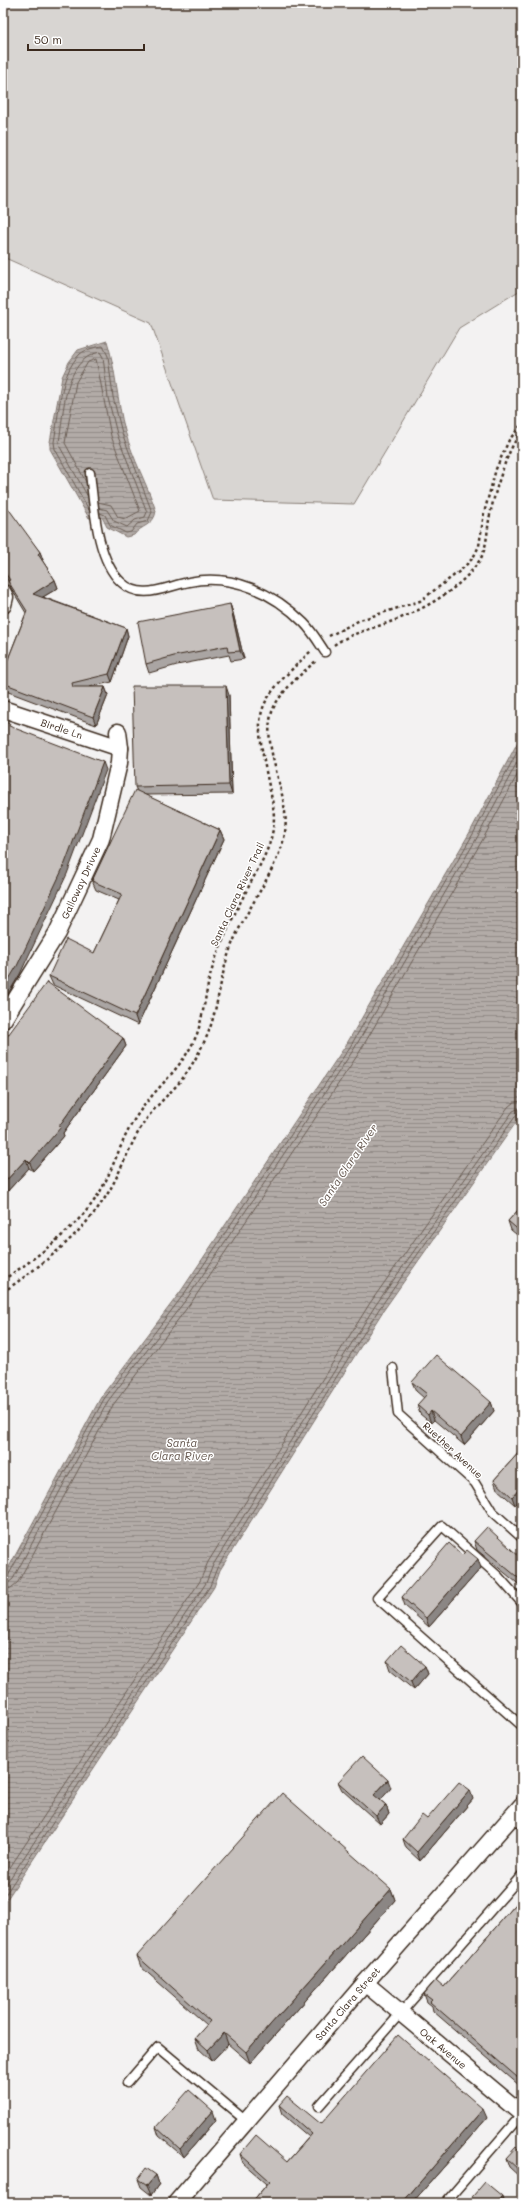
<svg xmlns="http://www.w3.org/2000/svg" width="525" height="2206" font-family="Mali,sans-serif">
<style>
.grass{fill:#d8d5d2;stroke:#8a8078}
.water{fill:url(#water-rules);stroke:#827770}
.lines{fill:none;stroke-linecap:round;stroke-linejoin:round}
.shore{stroke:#6b5e55;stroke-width:1}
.service-casing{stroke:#3b2a1e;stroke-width:11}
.minor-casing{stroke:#3b2a1e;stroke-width:19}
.path{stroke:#3b2a1e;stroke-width:2.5;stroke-dasharray:3 3;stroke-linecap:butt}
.service{stroke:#fff;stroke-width:8}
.minor{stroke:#fff;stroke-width:16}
.wall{fill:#aaa5a3;stroke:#3b2a1e}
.shaded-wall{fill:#8b8684;stroke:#3b2a1e}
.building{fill:#c6c0bd;stroke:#3b2a1e}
.labels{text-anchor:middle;stroke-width:3;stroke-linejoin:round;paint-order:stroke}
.street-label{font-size:10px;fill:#3b2a1e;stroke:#fff}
.water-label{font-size:11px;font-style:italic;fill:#65574e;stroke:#fff}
</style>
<defs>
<pattern id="water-rules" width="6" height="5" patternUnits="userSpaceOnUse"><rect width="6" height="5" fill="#b2aba7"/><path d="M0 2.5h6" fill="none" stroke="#928b87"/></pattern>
</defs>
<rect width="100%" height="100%" fill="#f3f2f2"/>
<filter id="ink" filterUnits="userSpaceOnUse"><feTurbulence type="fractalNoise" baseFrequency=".025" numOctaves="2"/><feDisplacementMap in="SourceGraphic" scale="8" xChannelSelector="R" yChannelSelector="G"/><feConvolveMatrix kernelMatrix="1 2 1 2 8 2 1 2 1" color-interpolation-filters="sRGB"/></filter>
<g filter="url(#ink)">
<path class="grass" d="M3,3H522V289L459,328L354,504L213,500L151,323L3,257Z"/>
<path class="water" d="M107,341C116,370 117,401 125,431C133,459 147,484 156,511C154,526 141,525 134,535L126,537L107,527L102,517L89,518L50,449V442L62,377L69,362L78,350Z
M522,734V1114L383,1311L220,1570L214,1587L3,1905V1578L101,1397L181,1291L346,1045L470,832Z"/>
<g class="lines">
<path class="shore" d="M86,482L65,443L76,382L88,362L96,359L111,436L140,511L125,519L118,517L111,505L98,502
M88,497L60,447L59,442C64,413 63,359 100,352L103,357L108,398L117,434L147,512L145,517L135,520L127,527L114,521L107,510L99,508
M89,510L55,449L54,442C59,415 59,375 80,354C86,349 96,347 103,346L108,356L113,397L122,433L152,512L148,521L137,524L131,532L126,533L110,525L105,515L100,513
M3,1579L8,1576L104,1399L184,1294L350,1047L473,834L522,743
M3,1584L8,1583L13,1579L108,1401L188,1297L354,1049L478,836L522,753
M3,1590L11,1588L18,1582L113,1405L193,1300L359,1053L483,839L522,766
M3,1878L200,1581L208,1562L370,1303L508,1107L514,1102L522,1101
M3,1889L206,1583L213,1565L375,1306L513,1111L522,1107
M3,1898L210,1586L217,1568L379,1309L517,1114L522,1112"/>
<defs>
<path id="service" d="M90,473C94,505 96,559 121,582C142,602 166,586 189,582C232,573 274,593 304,623C312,631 319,643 325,652
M393,1368L398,1414L475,1483L492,1511L522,1538
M522,1603L498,1576L442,1526L377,1598L522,1726
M512,1817L522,1825
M127,2083L158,2047L246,2121
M319,2106L522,1875
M445,2203L522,2114"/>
<g id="minor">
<path d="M3,593L5,597L3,605"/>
<path id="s1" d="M3,709L120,748"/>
<path id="s2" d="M3,1020L57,933L101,839L119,763L120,748L118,732"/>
<path id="s3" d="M365,1983L522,2114"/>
<path id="s4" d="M176,2203L365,1983L522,1805"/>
</g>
</defs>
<use href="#service" class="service-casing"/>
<use href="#minor" class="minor-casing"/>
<path class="path" d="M329,636L360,620L420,601L460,571L473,558L479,546L484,513L496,469L509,440L522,424
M334,645C351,633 371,629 390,622C422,611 463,588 481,558C487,546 487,532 489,520C493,498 507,447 522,432
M3,1280C36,1258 81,1225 101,1190C114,1167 121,1140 136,1117C155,1087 183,1069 197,1034C203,1016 205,998 209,980C213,965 218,951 224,938C231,921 239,904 248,888C257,870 268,853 272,834C276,818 273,802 269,786C253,709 253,706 311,651
M3,1292C42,1265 83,1234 108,1193C123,1168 131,1140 148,1117C157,1105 168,1095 178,1084C190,1070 199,1053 207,1036C219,1007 220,972 233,942C246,910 276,871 284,838C294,795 254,741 276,703C286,687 302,673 317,660"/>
<use href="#service" class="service"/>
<use href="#minor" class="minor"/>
</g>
<path class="wall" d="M3,506L40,552L43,560H42L55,580L58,588L43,597L126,628L128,636L112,682L89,687H105L108,695L96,725L3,690V672L26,613L11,588L9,582L3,574Z
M230,604L233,613L244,659L231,661L229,655L177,665L149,673L146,664Z
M229,695L232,794L145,795L220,830L224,839L138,1025L53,985L49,976L94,953L119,900L96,890L92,881L137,791L135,787Z
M123,1038L126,1046L63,1133L64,1136L33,1171L29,1168L3,1196V1042Z
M522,1206V1239L511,1230L508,1221Z
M412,1382L491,1402L494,1411L464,1445L434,1420L431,1423L420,1414L417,1405L424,1398L416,1391Z
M522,1449V1498L515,1505L497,1489L494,1480Z
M474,1541L522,1559V1587L477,1550Z
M462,1555L481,1568L429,1627L405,1606L402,1597Z
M387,1661L425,1666L428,1674L414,1690L390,1670Z
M338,1782L391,1788L380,1800L386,1805L389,1814L380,1824L342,1790Z
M473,1799L420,1861L406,1848L403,1839L427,1819Z
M391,1889L395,1900L250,2063L228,2044L212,2061L199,2049L195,2038L207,2025L141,1967L137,1956Z
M522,1897V2084L520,2086L433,2011L432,2006L427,2002L424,1994L444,1987Z
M279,2105L321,2124L487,2118L412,2203H251L267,2184L243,2163L240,2154L287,2162L309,2137L282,2114Z
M216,2120L184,2157L159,2136L156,2127Z
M522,2153V2179L509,2167L506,2158Z
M156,2175L159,2184L151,2195L141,2187L138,2179Z"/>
<path class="shaded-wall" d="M40,552L43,560L40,562L38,554Z
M55,580L58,588L36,601L33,594Z
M230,604L233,613L244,659L240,651Z
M126,628L128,636L112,682L109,674Z
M226,686L229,695L232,794L229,785Z
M105,687L108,695L96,725L93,717Z
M103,762L106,770L67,874L20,974L3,1002V989Z
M220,830L224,839L138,1025L135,1016Z
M123,1038L126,1046L63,1133L64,1136L33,1171L30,1163L59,1126Z
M26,1159L29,1168L3,1196V1184Z
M491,1402L494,1411L464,1445L461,1437Z
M431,1411L434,1420L431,1423L428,1415Z
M522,1486V1498L515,1505L512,1497Z
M478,1559L481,1568L429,1627L426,1618Z
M425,1666L428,1674L414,1690L411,1682Z
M388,1780L391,1788L377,1804L374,1795Z
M470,1790L473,1799L420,1861L417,1852Z
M386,1805L389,1814L380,1824L376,1816Z
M391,1889L395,1900L250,2063L246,2052Z
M224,2033L228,2044L212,2061L208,2050Z
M519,2075L522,2083V2084L520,2086L517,2077Z
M483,2109L487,2118L412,2203H402Z
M213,2111L216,2120L184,2157L180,2149Z
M522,2167V2178L519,2170Z
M156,2175L159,2184L151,2195L147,2186Z
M502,2196L504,2203H496Z"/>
<path class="building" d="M5,504L40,552L38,554L55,580L33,594L126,628L109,674L72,683L73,687H105L93,717L3,683V672L27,611L8,581L10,580L3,570V506Z
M230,604L240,651L228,652L227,646L174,656L146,664L138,622Z
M132,686H226L229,785L135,787Z
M3,721L10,724L9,726L103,762L64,866L17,966L3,989Z
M135,790L220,830L135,1016L49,976L66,939L94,953L122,894L92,881Z
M47,982L123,1038L59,1126L61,1127L30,1163L26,1159L3,1184V1042Z
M522,1206V1233L508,1221Z
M436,1355L491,1402L461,1437L431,1411L428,1415L417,1405L427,1394L412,1382Z
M522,1449V1486L512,1497L494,1480Z
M487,1527L522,1559V1581L474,1541Z
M449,1543L462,1555L467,1550L478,1559L426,1618L402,1597Z
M401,1645L425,1666L411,1682L387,1661Z
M362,1756L388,1780L374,1795L386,1805L376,1816L338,1782Z
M459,1782L470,1790L417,1852L403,1839L422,1815L427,1819Z
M282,1793L391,1889L246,2052L224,2033L208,2050L195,2038L210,2021L137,1956Z
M522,1897V2078L519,2075L517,2077L430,2002L432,2000L424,1994L436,1980L444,1987Z
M398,2035L483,2109L402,2203H251L270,2181L240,2154L256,2135L287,2162L312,2134L279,2105L287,2096L321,2124Z
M189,2090L213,2111L180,2149L156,2127Z
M516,2147L522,2153V2167L519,2170L506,2158Z
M146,2168L156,2175L147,2186L138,2179Z
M485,2182L502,2196L496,2203H467Z"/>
</g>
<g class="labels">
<g class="street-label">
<text dy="4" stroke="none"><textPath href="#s1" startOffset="62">Birdle Ln</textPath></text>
<text dy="4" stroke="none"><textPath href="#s2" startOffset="158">Galloway Drivve</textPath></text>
<text transform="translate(237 894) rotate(-65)" y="4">Santa Clara River Trail</text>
<text transform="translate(453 1450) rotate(43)" y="4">Ruether Avenue</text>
<text dy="4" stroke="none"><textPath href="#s4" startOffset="263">Santa Clara Street</textPath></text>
<text dy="4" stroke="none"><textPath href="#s3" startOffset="102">Oak Avenue</textPath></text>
</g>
<g class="water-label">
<text transform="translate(348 1165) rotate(-56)" y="4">Santa Clara River</text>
<text x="182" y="1447">Santa<tspan x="182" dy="13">Clara River</tspan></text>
</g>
</g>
<rect width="525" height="2206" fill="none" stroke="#fff" stroke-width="16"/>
<rect x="8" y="8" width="509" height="2190" fill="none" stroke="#3b2a1e" stroke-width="1.5" filter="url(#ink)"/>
<path d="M28 44v6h116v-6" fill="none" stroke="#3b2a1e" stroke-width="2"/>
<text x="34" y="44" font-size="12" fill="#3b2a1e" stroke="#ffffff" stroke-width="3" paint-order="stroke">50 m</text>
</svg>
